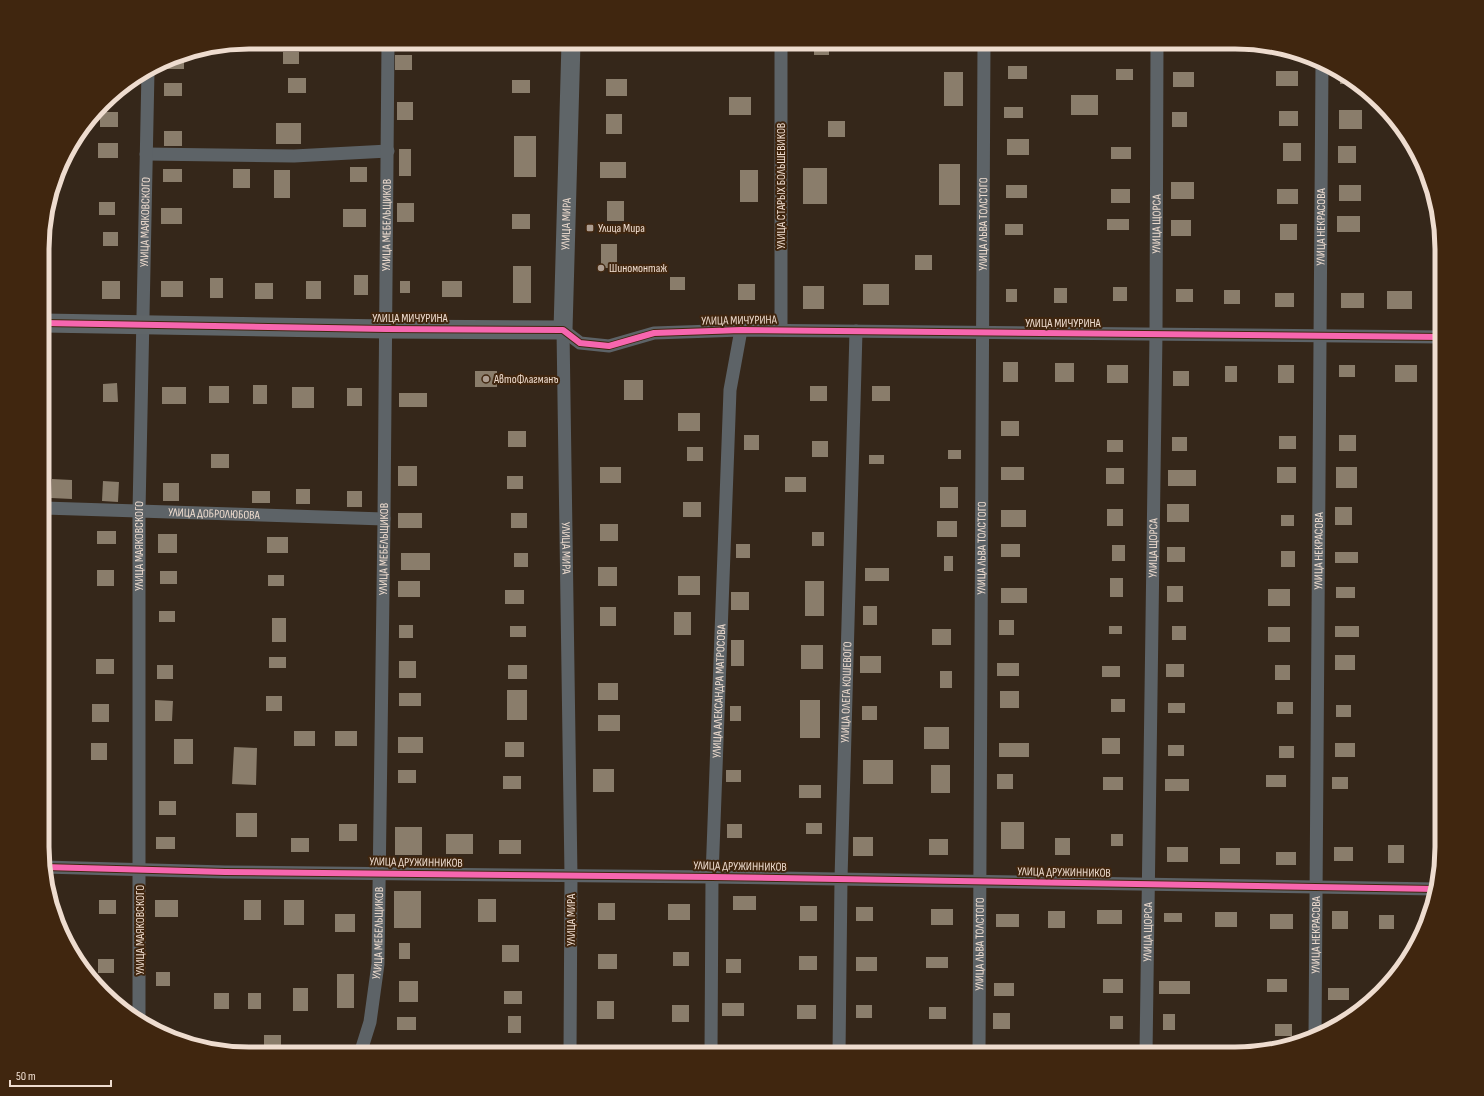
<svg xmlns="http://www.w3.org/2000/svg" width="1484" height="1096" font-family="'Sofia Sans Condensed',sans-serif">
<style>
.building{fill:#8a7d6b}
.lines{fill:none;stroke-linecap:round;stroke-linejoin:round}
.street{stroke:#5d6367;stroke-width:13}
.secondary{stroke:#5f6568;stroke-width:19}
.cycleway-casing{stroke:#40260f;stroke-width:8}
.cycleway{stroke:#f766af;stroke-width:6}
.poi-dot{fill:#ad9d90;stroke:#40260f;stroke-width:1.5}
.labels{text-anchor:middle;stroke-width:4;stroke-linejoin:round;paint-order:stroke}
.street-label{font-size:12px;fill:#eedccf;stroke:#40260f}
.poi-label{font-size:12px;fill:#eedccf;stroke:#40260f;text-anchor:start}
.rim{fill:none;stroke:#eedccf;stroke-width:5}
</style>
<rect width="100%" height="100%" fill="#35271a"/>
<path class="building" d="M502,42H527V46H502Z
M745,42H759V47H745Z
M814,42H829V55H814Z
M1115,42H1132V47H1115Z
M283,52H299V64H283Z
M184,55V69H166V60Z
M395,55H412V70H395Z
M1008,66H1027V79H1008Z
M1116,69H1133V80H1116Z
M1276,71H1298V86H1276Z
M944,72H963V106H944Z
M1173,72H1194V87H1173Z
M1340,74L1357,83V84H1340Z
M288,78H306V93H288Z
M606,79H627V96H606Z
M512,80H530V93H512Z
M164,83H182V96H164Z
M1071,95H1098V115H1071Z
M729,97H751V115H729Z
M397,102H413V120H397Z
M1004,107H1023V118H1004Z
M1339,110H1362V129H1339Z
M1279,111H1298V126H1279Z
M100,112H118V127H100Z
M1172,112H1187V127H1172Z
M606,114H622V134H606Z
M828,121H845V137H828Z
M276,123H301V144H276Z
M164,131H182V146H164Z
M514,136H536V177H514Z
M1007,139H1029V155H1007Z
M98,143H118V158H98Z
M1283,143H1301V161H1283Z
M1338,146H1356V163H1338Z
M1111,147H1131V159H1111Z
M399,149H411V176H399Z
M600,162H626V178H600Z
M939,164H960V205H939Z
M350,167H367V182H350Z
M803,168H827V204H803Z
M163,169H182V182H163Z
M233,169H250V188H233Z
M274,170H290V198H274Z
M740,170H758V202H740Z
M1171,182H1194V199H1171Z
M1006,185H1027V198H1006Z
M1339,185H1361V201H1339Z
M1111,189H1130V203H1111Z
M1277,189H1298V204H1277Z
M607,201H624V221H607Z
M99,202H115V215H99Z
M397,203H414V222H397Z
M161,208H182V224H161Z
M343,209H366V227H343Z
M512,214H530V229H512Z
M1337,216H1360V232H1337Z
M1107,219H1129V230H1107Z
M1171,220H1191V236H1171Z
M1005,224H1023V235H1005Z
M1280,224H1297V240H1280Z
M103,232H118V246H103Z
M601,244H617V268H601Z
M915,255H932V270H915Z
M513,266H531V303H513Z
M354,275H368V295H354Z
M670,277H685V290H670Z
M210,278H223V298H210Z
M102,281H120V299H102Z
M161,281H183V297H161Z
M306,281H321V299H306Z
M400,281H410V293H400Z
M442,281H462V297H442Z
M255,283H273V299H255Z
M738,284H755V300H738Z
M863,284H889V305H863Z
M803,286H824V309H803Z
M1113,287H1127V301H1113Z
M1054,288H1067V303H1054Z
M1006,289H1017V302H1006Z
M1176,289H1193V302H1176Z
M1224,290H1240V304H1224Z
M1387,291H1412V309H1387Z
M1275,293H1294V307H1275Z
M1341,293H1364V308H1341Z
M1003,362H1018V382H1003Z
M1055,363H1074V382H1055Z
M1107,365H1128V383H1107Z
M1278,365H1294V383H1278Z
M1339,365H1355V377H1339Z
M1395,365H1417V382H1395Z
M1225,366H1237V382H1225Z
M475,371H497V387H475Z
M1173,371H1189V386H1173Z
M624,380H643V400H624Z
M117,383L118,402H103V384Z
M253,385H267V404H253Z
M209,386H229V403H209Z
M810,386H827V401H810Z
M872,386H890V401H872Z
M162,387H186V404H162Z
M292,387H314V408H292Z
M347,388H362V406H347Z
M399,393H427V407H399Z
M678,413H700V431H678Z
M1001,421H1019V436H1001Z
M508,431H526V447H508Z
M744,435H759V450H744Z
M1339,435H1356V451H1339Z
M1279,436H1296V449H1279Z
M1172,437H1187V451H1172Z
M1107,440H1123V452H1107Z
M812,441H828V457H812Z
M687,447H703V461H687Z
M948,450H961V459H948Z
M211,454H229V468H211Z
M869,455H884V464H869Z
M398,466H417V486H398Z
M600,467H621V483H600Z
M1001,467H1024V480H1001Z
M1277,467H1296V483H1277Z
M1336,467H1357V488H1336Z
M1106,468H1124V484H1106Z
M1168,470H1196V486H1168Z
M507,476H523V489H507Z
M785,477H806V492H785Z
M52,479L72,480V499L51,498Z
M103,481L119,482L118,502L102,501Z
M163,483H179V501H163Z
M940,487H958V508H940Z
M296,489H310V504H296Z
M252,491H270V503H252Z
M347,491H362V507H347Z
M683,502H701V517H683Z
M1167,504H1189V522H1167Z
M1335,507H1352V525H1335Z
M1107,509H1123V526H1107Z
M1001,510H1026V527H1001Z
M398,513H422V528H398Z
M511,513H527V528H511Z
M1281,515H1294V526H1281Z
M937,521H957V537H937Z
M600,524H618V541H600Z
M97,531H116V544H97Z
M812,532H824V546H812Z
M158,534H177V553H158Z
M267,537H288V553H267Z
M736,544H750V558H736Z
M1001,544H1020V557H1001Z
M1112,545H1125V561H1112Z
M1167,547H1185V562H1167Z
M1281,551H1295V567H1281Z
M1335,552H1358V563H1335Z
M401,553H430V570H401Z
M514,553H528V567H514Z
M944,556H953V571H944Z
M598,567H617V586H598Z
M865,568H889V581H865Z
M97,570H114V586H97Z
M160,571H177V584H160Z
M268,575H284V586H268Z
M678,576H700V595H678Z
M1110,578H1123V597H1110Z
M398,581H420V597H398Z
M805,581H824V616H805Z
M1167,586H1183V602H1167Z
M1336,587H1355V598H1336Z
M1001,588H1027V603H1001Z
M1268,589H1290V606H1268Z
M505,590H524V604H505Z
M731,592H749V610H731Z
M863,606H877V625H863Z
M600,607H616V626H600Z
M159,611H175V622H159Z
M674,612H691V635H674Z
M272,618H286V642H272Z
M999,620H1014V635H999Z
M399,625H413V638H399Z
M510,626H526V637H510Z
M1109,626H1122V634H1109Z
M1172,626H1186V640H1172Z
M1335,626H1359V637H1335Z
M1268,627H1290V642H1268Z
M932,629H951V645H932Z
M731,640H744V666H731Z
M801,645H823V669H801Z
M1335,655H1355V670H1335Z
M860,656H881V673H860Z
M269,657H286V668H269Z
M96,659H114V674H96Z
M399,661H416V678H399Z
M997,663H1019V676H997Z
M1166,664H1184V677H1166Z
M157,665H173V679H157Z
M508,665H527V679H508Z
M1275,665H1290V680H1275Z
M1102,666H1120V677H1102Z
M940,671H952V688H940Z
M598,683H618V700H598Z
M507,690H527V720H507Z
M1000,691H1019V708H1000Z
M399,693H421V706H399Z
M266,696H282V711H266Z
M1111,699H1125V712H1111Z
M155,700L173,701L172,721H155Z
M800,700H820V738H800Z
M1277,702H1293V714H1277Z
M1168,703H1185V713H1168Z
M92,704H109V722H92Z
M1336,705H1351V717H1336Z
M730,706H741V721H730Z
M862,706H877V720H862Z
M598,715H620V731H598Z
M924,727H949V749H924Z
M294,731H315V746H294Z
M335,731H357V746H335Z
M398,737H423V753H398Z
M1102,738H1120V754H1102Z
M174,739H193V764H174Z
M505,742H524V757H505Z
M91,743H107V760H91Z
M999,743H1029V757H999Z
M1335,743H1355V757H1335Z
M1168,745H1184V756H1168Z
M1279,746H1294V758H1279Z
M234,747L257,748L256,785L232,784Z
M863,760H893V784H863Z
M931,765H950V793H931Z
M593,769H614V792H593Z
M398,770H416V783H398Z
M726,770H741V782H726Z
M997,774H1013V789H997Z
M1266,775H1286V787H1266Z
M1440,775H1442V792H1440Z
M503,776H521V789H503Z
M1103,777H1123V790H1103Z
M1332,777H1348V789H1332Z
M1165,779H1189V791H1165Z
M799,785H821V798H799Z
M159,801H176V815H159Z
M236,813H257V837H236Z
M1001,822H1024V849H1001Z
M806,823H822V834H806Z
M339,824H357V841H339Z
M727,824H742V838H727Z
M395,827H422V855H395Z
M44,832H49V850H44Z
M446,834H473V854H446Z
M1111,834H1123V846H1111Z
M156,837H175V849H156Z
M853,837H873V856H853Z
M291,838H309V852H291Z
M1055,838H1070V855H1055Z
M929,839H948V855H929Z
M499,840H521V854H499Z
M1388,845H1404V863H1388Z
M1167,847H1188V862H1167Z
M1334,847H1353V861H1334Z
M1220,848H1240V864H1220Z
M1276,852H1296V865H1276Z
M394,891H421V928H394Z
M733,896H756V910H733Z
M478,899H496V922H478Z
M99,900H116V914H99Z
M155,900H178V917H155Z
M244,900H261V920H244Z
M284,900H304V925H284Z
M598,903H615V920H598Z
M668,904H690V920H668Z
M800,906H817V921H800Z
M856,907H873V921H856Z
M931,909H953V925H931Z
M1097,910H1122V924H1097Z
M1048,911H1065V928H1048Z
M1332,911H1348V929H1332Z
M1215,912H1237V927H1215Z
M1164,913H1182V922H1164Z
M335,914H355V932H335Z
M996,914H1019V927H996Z
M1270,914H1293V929H1270Z
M1379,915H1394V929H1379Z
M399,943H410V959H399Z
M502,945H519V962H502Z
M673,952H689V966H673Z
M598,954H617V969H598Z
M799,956H817V970H799Z
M856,957H877V971H856Z
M926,957H948V968H926Z
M98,959H114V973H98Z
M726,959H741V973H726Z
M156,972H170V986H156Z
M337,974H354V1008H337Z
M1103,979H1123V993H1103Z
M1267,979H1287V992H1267Z
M399,981H418V1002H399Z
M1159,981H1190V994H1159Z
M994,983H1014V996H994Z
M293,988H308V1011H293Z
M1328,988H1349V1000H1328Z
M504,991H522V1004H504Z
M214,993H229V1009H214Z
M248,993H261V1009H248Z
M597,1001H614V1019H597Z
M722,1003H744V1016H722Z
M672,1005H689V1022H672Z
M797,1005H816V1019H797Z
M856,1005H872V1018H856Z
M929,1007H946V1019H929Z
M993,1013H1010V1029H993Z
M1163,1014H1175V1030H1163Z
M508,1016H521V1033H508Z
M1110,1016H1123V1029H1110Z
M397,1017H416V1030H397Z
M1331,1019H1348L1331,1030Z
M1275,1024H1292V1036H1275Z
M264,1035H281V1054H264Z
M854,1048H869V1054H854Z
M929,1049H947V1054H929Z
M995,1049H1021V1054H995Z
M592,1050H610V1054H592Z
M721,1050H741V1054H721Z
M397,1051H417V1054H397Z
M507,1051H521V1054H507Z
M672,1052H688V1054H672Z"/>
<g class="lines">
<g class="street">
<path d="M781,42V330"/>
<path d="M146,154L294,156L388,151"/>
<path d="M563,330L580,343L609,346L654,333L741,330L1442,337"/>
<path id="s1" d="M563,330L571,876L570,1054"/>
<path id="s2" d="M44,508L384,519"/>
<path d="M44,867L225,872L712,877L1436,889"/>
<path id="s3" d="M139,1021V511L148,71"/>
<path id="s4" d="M1315,1037L1322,64"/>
<path id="s5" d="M360,1054L370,1022L378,964L384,519L388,42"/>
<path id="s6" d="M711,1054L712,877L730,390L741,330"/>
<path id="s7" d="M839,1054L841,879L856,331"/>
<path id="s8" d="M979,1054L984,42"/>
<path id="s9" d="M1146,1054L1156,334L1157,42"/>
</g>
<path class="secondary" id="s10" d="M44,323L386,329L563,330L571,42"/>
<defs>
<path id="cycleway" d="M44,323L386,329L563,330L580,343L609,346L654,333L741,330L1442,337
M44,867L225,872L712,877L1436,889"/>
</defs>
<use href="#cycleway" class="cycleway-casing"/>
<use href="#cycleway" class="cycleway"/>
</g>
<g class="poi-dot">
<rect x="586" y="224" width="8" height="8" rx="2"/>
<circle cx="601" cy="268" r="4"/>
<circle cx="486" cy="379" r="4"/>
</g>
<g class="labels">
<g class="street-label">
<text transform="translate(781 186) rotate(-90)" y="4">УЛИЦА СТАРЫХ БОЛЬШЕВИКОВ</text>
<text dy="4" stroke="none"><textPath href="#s3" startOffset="799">УЛИЦА МАЯКОВСКОГО</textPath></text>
<text dy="4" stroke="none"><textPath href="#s10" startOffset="625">УЛИЦА МИРА</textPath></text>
<text dy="4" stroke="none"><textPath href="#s8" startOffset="830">УЛИЦА ЛЬВА ТОЛСТОГО</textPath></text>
<text dy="4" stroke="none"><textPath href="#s9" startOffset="830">УЛИЦА ЩОРСА</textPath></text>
<text dy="4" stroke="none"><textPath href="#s5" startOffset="831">УЛИЦА МЕБЕЛЬЩИКОВ</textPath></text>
<text dy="4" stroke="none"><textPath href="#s4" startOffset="810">УЛИЦА НЕКРАСОВА</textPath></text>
<text x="410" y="322">УЛИЦА МИЧУРИНА</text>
<text transform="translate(739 320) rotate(-1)" y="4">УЛИЦА МИЧУРИНА</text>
<text x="1063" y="327">УЛИЦА МИЧУРИНА</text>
<text dy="4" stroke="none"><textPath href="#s2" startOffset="170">УЛИЦА ДОБРОЛЮБОВА</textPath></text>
<text dy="4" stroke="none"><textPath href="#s3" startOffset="475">УЛИЦА МАЯКОВСКОГО</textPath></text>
<text dy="4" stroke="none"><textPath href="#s1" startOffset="218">УЛИЦА МИРА</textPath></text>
<text dy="4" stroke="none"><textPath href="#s8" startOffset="506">УЛИЦА ЛЬВА ТОЛСТОГО</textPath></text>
<text dy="4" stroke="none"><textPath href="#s9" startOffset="506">УЛИЦА ЩОРСА</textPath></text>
<text dy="4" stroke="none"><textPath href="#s5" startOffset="507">УЛИЦА МЕБЕЛЬЩИКОВ</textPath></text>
<text dy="4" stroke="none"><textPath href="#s4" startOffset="486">УЛИЦА НЕКРАСОВА</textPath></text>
<text dy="4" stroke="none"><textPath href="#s6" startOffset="363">УЛИЦА АЛЕКСАНДРА МАТРОСОВА</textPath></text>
<text dy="4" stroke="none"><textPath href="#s7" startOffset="362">УЛИЦА ОЛЕГА КОШЕВОГО</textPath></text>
<text transform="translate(416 862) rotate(1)" y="4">УЛИЦА ДРУЖИННИКОВ</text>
<text transform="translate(740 866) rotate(1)" y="4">УЛИЦА ДРУЖИННИКОВ</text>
<text transform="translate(1064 872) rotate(1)" y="4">УЛИЦА ДРУЖИННИКОВ</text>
<text transform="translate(571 920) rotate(-90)" y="4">УЛИЦА МИРА</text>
<text transform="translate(140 930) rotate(-90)" y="4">УЛИЦА МАЯКОВСКОГО</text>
<text dy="4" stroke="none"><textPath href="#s9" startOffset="122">УЛИЦА ЩОРСА</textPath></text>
<text dy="4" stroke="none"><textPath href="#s5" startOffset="123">УЛИЦА МЕБЕЛЬЩИКОВ</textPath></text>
<text dy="4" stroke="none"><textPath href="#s4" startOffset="102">УЛИЦА НЕКРАСОВА</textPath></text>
<text dy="4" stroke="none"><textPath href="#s8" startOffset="110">УЛИЦА ЛЬВА ТОЛСТОГО</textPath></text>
</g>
<g class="poi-label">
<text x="598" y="232">Улица Мира</text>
<text x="609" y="272">Шиномонтаж</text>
<text x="494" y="383">АвтоФлагманъ</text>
</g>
</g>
<path d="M0 0H1484V1096H0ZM249 49H1235A200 200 0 0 1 1435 249V847A200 200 0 0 1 1235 1047H249A200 200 0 0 1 49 847V249A200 200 0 0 1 249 49Z" fill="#40260f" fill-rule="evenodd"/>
<path class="rim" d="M249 49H1235A200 200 0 0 1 1435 249V847A200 200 0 0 1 1235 1047H249A200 200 0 0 1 49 847V249A200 200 0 0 1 249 49Z"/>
<path d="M10 1080v6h101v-6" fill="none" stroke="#eedccf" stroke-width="2"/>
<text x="16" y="1080" font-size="12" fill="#eedccf" stroke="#40260f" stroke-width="3" paint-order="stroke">50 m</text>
</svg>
